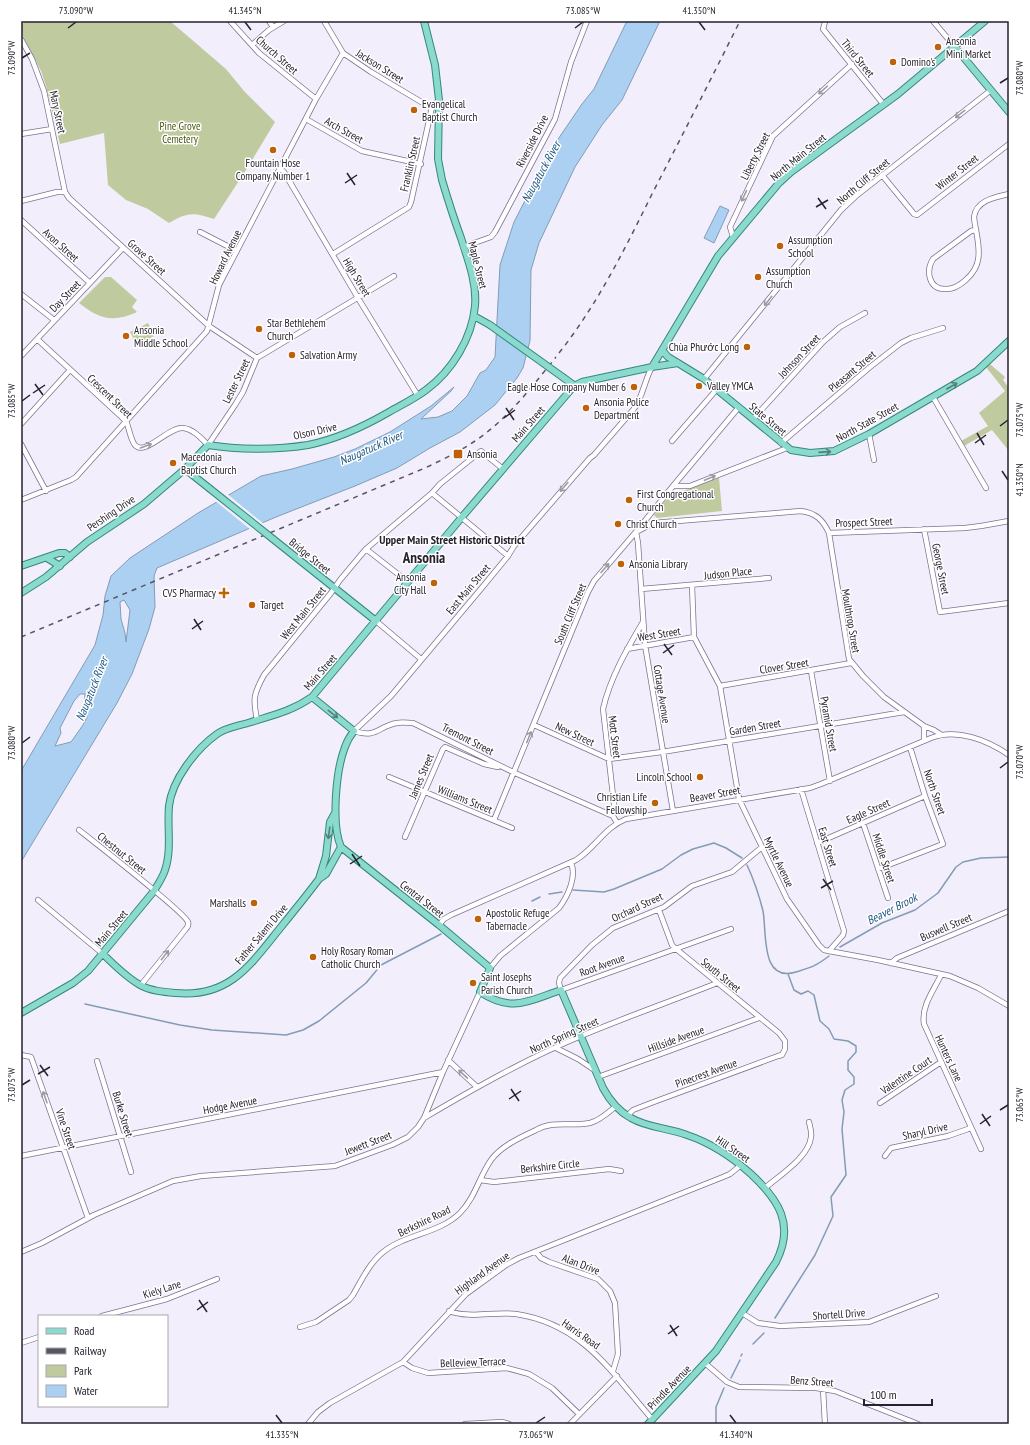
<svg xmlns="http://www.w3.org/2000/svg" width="1030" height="1445" font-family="'PT Sans Narrow',sans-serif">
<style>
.green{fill:#c0ca9f}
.water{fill:#abd0f1;stroke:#839cb6;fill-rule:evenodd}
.pier{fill:#f3eefc}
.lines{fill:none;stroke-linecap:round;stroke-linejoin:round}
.stream{stroke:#839cb6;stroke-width:1.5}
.minor-casing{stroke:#7f7292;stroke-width:6}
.major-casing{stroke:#34897f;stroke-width:8}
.minor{stroke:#fff;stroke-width:4.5}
.major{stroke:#8adacd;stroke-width:6}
.rail{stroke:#595461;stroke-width:1.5;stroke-dasharray:5 5;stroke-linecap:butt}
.major-bridge-casing{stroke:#34897f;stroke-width:8;stroke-linecap:butt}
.major-bridge{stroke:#8adacd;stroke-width:6}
.oneway{stroke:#9d9ba0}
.oneway2{stroke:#587e7d}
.ticks{fill:none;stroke:#26212d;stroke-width:1.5}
.poi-dot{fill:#bd620a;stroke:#fff;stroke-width:1.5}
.labels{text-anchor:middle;stroke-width:3;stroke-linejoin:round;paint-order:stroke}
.poi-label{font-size:11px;fill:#26212d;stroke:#fff;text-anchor:start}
.street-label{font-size:11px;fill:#26212d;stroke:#fff}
.park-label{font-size:11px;fill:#4c5711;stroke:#fff}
.water-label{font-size:12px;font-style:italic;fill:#225884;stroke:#fff}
.neighbourhood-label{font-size:12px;font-weight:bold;fill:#26212d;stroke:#fff}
.district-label{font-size:15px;font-weight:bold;fill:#26212d;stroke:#fff}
.neatline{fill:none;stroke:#26212d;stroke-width:1.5}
.ticks-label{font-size:10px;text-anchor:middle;fill:#26212d}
</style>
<rect width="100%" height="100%" fill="#f3eefc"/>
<path class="green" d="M26,21H170L226,69L244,91L275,122L246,170L214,219C193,212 188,212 169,223L148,209L126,200L108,185L104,133L60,144L46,86L41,71L21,32V25Z
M105,277H111L137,300L132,307L137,312C113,323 99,319 79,303Z
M148,323L154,336L137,345L130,332Z
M990,364L1005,377L1003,380L1009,388V451L992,430L964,446L961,441L988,426L979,413L1005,391L986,367Z
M719,478L722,511L657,518L654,515L669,496Z"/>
<path class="water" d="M627,21H660L622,100L602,125L575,167L539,243L531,270L530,341L528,348L523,368L517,378L495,405L460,432L430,448L397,468L355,486L276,517L157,568L154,576L155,607L149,629L132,674L117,703L21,862V771L95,645L103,615L105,596L111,576L130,558L198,513L261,476L292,469L334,457L355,449L390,432L431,406L454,387L451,391L421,419L438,417L452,411L467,396L480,373L486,370L495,357L500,265L514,222L552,148L582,104L594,89ZM124,600L130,610L126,642L125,633L121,619L120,602ZM80,694H85L84,708L87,717L83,725L71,742L55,746L61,733L60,728L74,701Z
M720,206L729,210L714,243L704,238Z"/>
<path class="pier" d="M226,493L264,524L251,530L214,500Z"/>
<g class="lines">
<path class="stream" d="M747,865C754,880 759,895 763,911C767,932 760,983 796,972C812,967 816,966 829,956
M573,890L604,892L614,889L662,869L681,855L693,849L714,843L726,848L742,858
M549,894L562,892
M532,901L540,897
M840,947L882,923L915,910L938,893L956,867L963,862L981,858L1009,857
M85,1004L180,1025L212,1030L286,1035L303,1030L319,1021L366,983L381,965L441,934
M775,1318L815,1255L833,1216L831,1197L846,1175L842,1129L844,1112L842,1100L845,1090L854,1084V1077L848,1070V1061L856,1052V1046L848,1041L834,1039L829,1029L820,1021L814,995L808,991L801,994L794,990L788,974
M753,1344L764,1333
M741,1356L742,1354
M731,1378L740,1360
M716,1424V1407L724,1388"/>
<defs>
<path id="minor" d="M230,21L259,53L316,99
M269,21L273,27
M324,21L343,53L371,72L428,106L432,107L439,100
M933,21L955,47
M825,22L823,29L884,105
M21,39L32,59L44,91L65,192
M252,45L269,30L284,21
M306,119L362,151L421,164
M21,134L52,129
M280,168L284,172L358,298L418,396
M882,175L914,214L917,215L1009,144
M21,201L57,192H65L69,198L209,326L257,358
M21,220L90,283
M975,230L971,231L933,259C926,270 928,289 945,289C959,290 976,273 978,260C981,246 975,230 974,217C976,200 996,197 1009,194
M200,232L237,251
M733,237L730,227L773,136L852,64
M463,247L491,237L495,232L555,119L571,62L587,21
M333,254L409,207L411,202L432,107
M21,294L54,320
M37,339L126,421C129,427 131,443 136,446C146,455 170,426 183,428C193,429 201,438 208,445L235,405L243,392L257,358L394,276
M21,356L123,248
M704,379L841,210L856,196L991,90
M933,397L986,488
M753,419L823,342L840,327L865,313
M21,424L70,370
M869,434L874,460
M672,441L717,389
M781,443L870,367L901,343L911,338L943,328
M21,444L46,491
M673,486H690L787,448
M432,493L508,556
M21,500L71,480L76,477L207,331L219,285L316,99L343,53
M924,529L940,612L1009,603
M638,531L653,523L801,511C816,513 823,520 829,533L849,659L863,676L884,697L924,726L934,730L940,734
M636,532L638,543L645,645L673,811
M829,533L965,528L981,526L1009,521
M366,549L408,582
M692,585L694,637L720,686L739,799L787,899L819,945L824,950L829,951L878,960L950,976L978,988L1009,1006
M641,589L769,578
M376,621L421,659
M627,649L694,637
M811,671L830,781
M720,686L851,663
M257,720C253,699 253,695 264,675L331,593L340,580L366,549L432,493L440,484L481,451L503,469
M534,725L609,759L662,752L904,712
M924,741V726
M389,777L512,828
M801,789L844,931L843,935L829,951
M613,816L614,804L603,709C610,678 627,649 643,622
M494,820L588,592L594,581L635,533L673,486L739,407
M617,823L613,816L515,773L413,723C408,723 402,722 397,723C378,726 377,739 354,731L391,696L480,590L508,556L514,546L590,458L594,455L633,410C643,398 644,381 652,367
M863,823L888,898
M79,830C93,841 185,913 188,922C189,925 187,928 185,930L141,985
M405,837L443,749L445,747L484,764L498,767
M817,843L925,796
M878,869L943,844L925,796L910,747
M38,900L103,954
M439,925L444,919L451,915L576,860C595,848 605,827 626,819L810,788L821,784L931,738C957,728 987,740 1009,755
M731,929L561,990L559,983L560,978L592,945L613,928L664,907L692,886L732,872L762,847
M891,963L897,958L1009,911
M490,968L500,956L559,908C568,896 577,876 571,863
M941,975C934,990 921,1006 924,1024L981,1149
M556,1048L578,1059L596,1071
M21,1055L31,1057L88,1218
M448,1060L477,1087
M97,1061L131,1172
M598,1077L759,1018
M880,1103L941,1062
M627,1116L633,1110L651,1103L778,1056L782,1055L785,1049V1041L779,1033L675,948L672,945L659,910
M424,1118C475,1088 526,1059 581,1036C626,1017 672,1001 717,983
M21,1156L443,1072
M885,1156L891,1148L948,1136L971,1128
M480,1180L494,1182L609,1169L621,1171
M765,1188C780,1175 809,1157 811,1137C812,1132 810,1127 809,1122
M21,1252L42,1243L94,1215L173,1181L201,1176L335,1166L392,1145L408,1137L418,1127L424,1118L443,1072L480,992
M536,1252L541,1258L549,1262L598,1279L610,1291L615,1303L618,1354L613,1371
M449,1311C470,1319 494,1311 516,1314C583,1324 612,1373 652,1419
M742,1313L758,1323L780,1326L869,1322L936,1296
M102,1316L167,1299L217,1279
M300,1327L316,1322L349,1300L353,1295C361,1281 369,1264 382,1253C404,1234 439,1234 460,1213C475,1198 479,1177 491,1160C501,1146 521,1137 536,1130C554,1120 571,1127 590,1123C599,1121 608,1113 615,1107
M21,1343L39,1337
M403,1362L412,1368L428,1373L507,1368L529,1374L552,1388L579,1414
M706,1364L727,1382L739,1387L816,1388L835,1391L918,1424
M823,1389L825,1424
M308,1424L318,1412L330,1403L403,1362L466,1294L506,1265L519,1258L723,1177L730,1174L741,1165
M465,1424L502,1422L509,1424
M570,1424L617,1376"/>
<path id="major" d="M955,47L1009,112
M474,316L490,325
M662,350L668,357L678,363
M652,367L718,256L779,183L791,172L898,94L985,21
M564,378L575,386
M185,469L209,488
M273,539L376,621
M47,558L60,566
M21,566L59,553H65L70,557
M21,593L46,577L87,542L144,504L185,469L208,445C239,450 277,450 308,445C338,439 363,427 389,412C401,405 414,399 426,390C452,371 472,338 475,306C477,283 468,260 461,238C454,219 448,200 442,180L438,159L439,100L435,65L424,21
M312,697L354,731C350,736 347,741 345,747C336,770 331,824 341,847L439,925L490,968L480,992C512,1013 528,1001 561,990L603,1088C610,1101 618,1111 631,1118C648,1128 669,1128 687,1135C711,1143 732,1157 751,1174C779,1200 795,1225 776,1262L716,1351L648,1424
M319,879L326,856L330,822L335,813
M103,954C114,965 126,977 140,985C151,991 164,992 176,993C230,998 251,964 281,927C294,911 307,895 319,879L326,874L341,847
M21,1013L73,983L88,971L154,891C158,884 163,877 165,870C172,850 167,827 169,806C172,780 196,749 217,734C227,727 239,726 251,722C274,715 292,711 312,697L462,517L574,386L582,382L652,367L678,363L704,379L791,450L810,453L834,451L869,434L977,371L1009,341"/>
</defs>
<use href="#minor" class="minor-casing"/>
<use href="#major" class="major-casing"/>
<use href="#minor" class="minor"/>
<use href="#major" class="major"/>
<path class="rail" d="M559,353C597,305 625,249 652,194C682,136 711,79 740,21
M21,637L425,468C446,458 467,448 486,433C513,412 535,383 556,357"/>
<defs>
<path id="major-bridge" d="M490,325L564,378
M209,488L273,539"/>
</defs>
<use href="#major-bridge" class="major-bridge-casing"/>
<use href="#major-bridge" class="major-bridge"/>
</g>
<defs><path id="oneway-shaft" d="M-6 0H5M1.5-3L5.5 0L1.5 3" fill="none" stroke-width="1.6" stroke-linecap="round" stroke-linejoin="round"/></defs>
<g class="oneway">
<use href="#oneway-shaft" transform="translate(823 90) rotate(138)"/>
<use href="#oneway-shaft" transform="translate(960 114) rotate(142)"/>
<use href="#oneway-shaft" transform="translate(744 196) rotate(115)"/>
<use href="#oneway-shaft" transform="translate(768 301) rotate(129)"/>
<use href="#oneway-shaft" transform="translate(146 446) rotate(-20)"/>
<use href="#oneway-shaft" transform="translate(710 478) rotate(-23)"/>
<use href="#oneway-shaft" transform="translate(564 487) rotate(130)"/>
<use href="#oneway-shaft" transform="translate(605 568) rotate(-49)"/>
<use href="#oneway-shaft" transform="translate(529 737) rotate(-68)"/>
<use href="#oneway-shaft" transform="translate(165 955) rotate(-52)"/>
<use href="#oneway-shaft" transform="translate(463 1074) rotate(-137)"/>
<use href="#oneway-shaft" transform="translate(45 1097) rotate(-109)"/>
</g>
<g class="oneway2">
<use href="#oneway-shaft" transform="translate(952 386) rotate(-30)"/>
<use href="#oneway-shaft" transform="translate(825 452) rotate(-4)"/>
<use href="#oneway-shaft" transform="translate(333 714) rotate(38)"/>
<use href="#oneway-shaft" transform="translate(329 833) rotate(98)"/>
</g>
<path class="ticks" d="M245,22L251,30M699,22L705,30M68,28L76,22M575,28L583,22M22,58L30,53M1000,83L1008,78M347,173L355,185M345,183L357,175M818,198L826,209M816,207L828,200M35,384L43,395M33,393L45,385M22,401L30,395M506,408L514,420M504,418L515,410M1000,426L1008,420M977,433L984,445M975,443L986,435M1002,471L1008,480M194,619L201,630M192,629L203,621M664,644L672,655M663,653L674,645M22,743L30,737M1000,768L1008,762M352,854L360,866M350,864L362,856M823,879L831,890M821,888L833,881M40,1065L48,1076M38,1074L50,1067M22,1085L30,1080M511,1089L519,1101M509,1099L521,1091M1000,1110L1008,1105M982,1114L990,1126M980,1124L991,1116M199,1300L207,1312M197,1310L208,1302M670,1325L677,1336M668,1334L679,1326M276,1415L282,1423M730,1415L736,1423M536,1423L545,1417"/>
<g class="poi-dot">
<circle cx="938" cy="47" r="4"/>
<circle cx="893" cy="62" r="4"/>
<circle cx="414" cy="110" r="4"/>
<circle cx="273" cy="150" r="4"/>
<circle cx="780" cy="246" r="4"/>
<circle cx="758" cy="277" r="4"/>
<circle cx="259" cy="329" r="4"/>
<circle cx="126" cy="336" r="4"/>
<circle cx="747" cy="347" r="4"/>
<circle cx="292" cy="355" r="4"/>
<circle cx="699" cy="386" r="4"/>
<circle cx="634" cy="387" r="4"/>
<circle cx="586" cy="408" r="4"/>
<rect x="453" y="449" width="10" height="10" rx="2"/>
<circle cx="173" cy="463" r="4"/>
<circle cx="629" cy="500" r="4"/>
<circle cx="618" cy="524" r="4"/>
<circle cx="621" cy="564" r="4"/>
<circle cx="434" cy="583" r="4"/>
<path d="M222 587h4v4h4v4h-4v4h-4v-4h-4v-4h4z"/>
<circle cx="252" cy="605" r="4"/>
<circle cx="700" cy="777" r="4"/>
<circle cx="655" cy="803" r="4"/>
<circle cx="254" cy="903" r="4"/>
<circle cx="478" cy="919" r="4"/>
<circle cx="313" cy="957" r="4"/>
<circle cx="473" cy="983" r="4"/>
</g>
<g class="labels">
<g class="poi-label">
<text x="946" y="45">Ansonia<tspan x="946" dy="13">Mini Market</tspan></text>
<text x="901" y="66">Domino's</text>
<text x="422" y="108">Evangelical<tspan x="422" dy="13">Baptist Church</tspan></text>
<text x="273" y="167" text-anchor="middle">Fountain Hose<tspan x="273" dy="13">Company Number 1</tspan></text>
<text x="788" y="244">Assumption<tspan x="788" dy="13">School</tspan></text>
<text x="766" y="275">Assumption<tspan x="766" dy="13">Church</tspan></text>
<text x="267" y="327">Star Bethlehem<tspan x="267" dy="13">Church</tspan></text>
<text x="134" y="334">Ansonia<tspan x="134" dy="13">Middle School</tspan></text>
<text x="739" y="351" text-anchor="end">Chùa Phước Long</text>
<text x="300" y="359">Salvation Army</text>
<text x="707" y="390">Valley YMCA</text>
<text x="626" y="391" text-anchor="end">Eagle Hose Company Number 6</text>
<text x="594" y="406">Ansonia Police<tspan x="594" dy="13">Department</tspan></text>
<text x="467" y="458">Ansonia</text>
<text x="181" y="461">Macedonia<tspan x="181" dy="13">Baptist Church</tspan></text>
<text x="637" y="498">First Congregational<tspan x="637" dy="13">Church</tspan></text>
<text x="626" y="528">Christ Church</text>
<text x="629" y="568">Ansonia Library</text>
<text x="426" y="581" text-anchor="end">Ansonia<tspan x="426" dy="13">City Hall</tspan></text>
<text x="216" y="597" text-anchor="end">CVS Pharmacy</text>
<text x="260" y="609">Target</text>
<text x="692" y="781" text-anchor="end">Lincoln School</text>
<text x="647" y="801" text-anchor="end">Christian Life<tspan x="647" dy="13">Fellowship</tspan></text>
<text x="246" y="907" text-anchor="end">Marshalls</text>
<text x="486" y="917">Apostolic Refuge<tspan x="486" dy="13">Tabernacle</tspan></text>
<text x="321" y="955">Holy Rosary Roman<tspan x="321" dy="13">Catholic Church</tspan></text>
<text x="481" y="981">Saint Josephs<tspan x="481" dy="13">Parish Church</tspan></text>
</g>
<g class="street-label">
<text transform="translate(277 55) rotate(41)" y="4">Church Street</text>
<text transform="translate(858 58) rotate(51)" y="4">Third Street</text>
<text transform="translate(380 66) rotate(32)" y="4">Jackson Street</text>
<text transform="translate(58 112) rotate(78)" y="4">Mary Street</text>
<text transform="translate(344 130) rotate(29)" y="4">Arch Street</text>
<text transform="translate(532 141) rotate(-63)" y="4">Riverside Drive</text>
<text transform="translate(755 156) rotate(-63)" y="4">Liberty Street</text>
<text transform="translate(798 157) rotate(-39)" y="4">North Main Street</text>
<text transform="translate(410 164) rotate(-77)" y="4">Franklin Street</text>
<text transform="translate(957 172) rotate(-38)" y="4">Winter Street</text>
<text transform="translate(863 181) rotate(-40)" y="4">North Cliff Street</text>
<text transform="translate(61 245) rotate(42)" y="4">Avon Street</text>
<text transform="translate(147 257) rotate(42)" y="4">Grove Street</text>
<text transform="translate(225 257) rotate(-64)" y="4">Howard Avenue</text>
<text transform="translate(478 265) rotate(76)" y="4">Maple Street</text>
<text transform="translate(357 277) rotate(59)" y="4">High Street</text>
<text transform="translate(65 296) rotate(-46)" y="4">Day Street</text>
<text transform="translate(799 356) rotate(-47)" y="4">Johnson Street</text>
<text transform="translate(852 371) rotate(-40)" y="4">Pleasant Street</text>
<text transform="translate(236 381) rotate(-64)" y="4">Lester Street</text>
<text transform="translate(110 396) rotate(44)" y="4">Crescent Street</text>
<text transform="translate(768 419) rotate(40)" y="4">State Street</text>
<text transform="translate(867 422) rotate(-29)" y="4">North State Street</text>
<text transform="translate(528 424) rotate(-49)" y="4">Main Street</text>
<text transform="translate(315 431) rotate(-13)" y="4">Olson Drive</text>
<text transform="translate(111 513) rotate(-34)" y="4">Pershing Drive</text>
<text transform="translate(864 522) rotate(-2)" y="4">Prospect Street</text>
<text transform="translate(310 556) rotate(39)" y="4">Bridge Street</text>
<text transform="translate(941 569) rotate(79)" y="4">George Street</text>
<text transform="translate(728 573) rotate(-6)" y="4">Judson Place</text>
<text transform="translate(468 589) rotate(-50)" y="4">East Main Street</text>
<text transform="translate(303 613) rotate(-51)" y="4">West Main Street</text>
<text transform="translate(570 614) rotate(-67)" y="4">South Cliff Street</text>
<text transform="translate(851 621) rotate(80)" y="4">Moulthrop Street</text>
<text transform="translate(659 634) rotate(-9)" y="4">West Street</text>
<text transform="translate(784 666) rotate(-9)" y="4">Clover Street</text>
<text transform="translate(320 672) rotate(-49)" y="4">Main Street</text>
<text transform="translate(662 694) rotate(81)" y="4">Cottage Avenue</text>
<text transform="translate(829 724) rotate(80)" y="4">Pyramid Street</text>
<text transform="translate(755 727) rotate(-10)" y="4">Garden Street</text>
<text transform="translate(575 734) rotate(25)" y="4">New Street</text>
<text transform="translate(615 737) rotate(83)" y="4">Mott Street</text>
<text transform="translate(468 739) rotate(27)" y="4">Tremont Street</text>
<text transform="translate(421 776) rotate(-67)" y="4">James Street</text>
<text transform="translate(935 792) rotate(71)" y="4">North Street</text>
<text transform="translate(715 794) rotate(-10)" y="4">Beaver Street</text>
<text transform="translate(465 799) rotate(22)" y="4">Williams Street</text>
<text transform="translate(868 811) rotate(-24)" y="4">Eagle Street</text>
<text transform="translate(828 847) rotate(73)" y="4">East Street</text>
<text transform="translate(122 853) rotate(39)" y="4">Chestnut Street</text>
<text transform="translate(884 858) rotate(72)" y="4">Middle Street</text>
<text transform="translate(779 862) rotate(64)" y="4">Myrtle Avenue</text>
<text transform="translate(422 899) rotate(38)" y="4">Central Street</text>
<text transform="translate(637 907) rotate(-25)" y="4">Orchard Street</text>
<text transform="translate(946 927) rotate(-23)" y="4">Buswell Street</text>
<text transform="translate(111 928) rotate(-50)" y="4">Main Street</text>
<text transform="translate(261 934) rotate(-50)" y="4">Father Salemi Drive</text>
<text transform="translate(602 965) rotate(-20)" y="4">Root Avenue</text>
<text transform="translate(721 975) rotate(39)" y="4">South Street</text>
<text transform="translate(564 1035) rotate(-24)" y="4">North Spring Street</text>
<text transform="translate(676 1039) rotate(-20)" y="4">Hillside Avenue</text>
<text transform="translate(949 1058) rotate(65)" y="4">Hunters Lane</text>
<text transform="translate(706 1073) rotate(-20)" y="4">Pinecrest Avenue</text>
<text transform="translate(906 1075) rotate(-34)" y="4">Valentine Court</text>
<text transform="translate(230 1105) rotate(-11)" y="4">Hodge Avenue</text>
<text transform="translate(123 1114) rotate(73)" y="4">Burke Street</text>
<text transform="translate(66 1129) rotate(71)" y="4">Vine Street</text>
<text transform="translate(925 1131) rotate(-13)" y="4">Sharyl Drive</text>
<text transform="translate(368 1143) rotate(-21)" y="4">Jewett Street</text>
<text transform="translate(733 1149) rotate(34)" y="4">Hill Street</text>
<text transform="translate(550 1166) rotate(-6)" y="4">Berkshire Circle</text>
<text transform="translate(424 1221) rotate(-26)" y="4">Berkshire Road</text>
<text transform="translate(581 1264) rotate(21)" y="4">Alan Drive</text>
<text transform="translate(482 1273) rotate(-36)" y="4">Highland Avenue</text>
<text transform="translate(162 1289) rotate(-18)" y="4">Kiely Lane</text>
<text transform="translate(839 1314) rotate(-4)" y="4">Shortell Drive</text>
<text transform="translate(581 1334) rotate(35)" y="4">Harris Road</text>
<text transform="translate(473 1362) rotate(-2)" y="4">Belleview Terrace</text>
<text transform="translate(812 1381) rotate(4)" y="4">Benz Street</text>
<text transform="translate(669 1387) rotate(-46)" y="4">Prindle Avenue</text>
</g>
<g class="park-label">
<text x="180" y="130">Pine Grove<tspan x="180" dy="13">Cemetery</tspan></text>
</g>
<g class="water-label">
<text transform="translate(541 172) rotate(-61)" y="4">Naugatuck River</text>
<text transform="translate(371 448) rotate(-24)" y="4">Naugatuck River</text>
<text transform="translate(92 689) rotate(-68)" y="4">Naugatuck River</text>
<text transform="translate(892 909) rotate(-27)" y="4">Beaver Brook</text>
</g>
<g class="neighbourhood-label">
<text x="452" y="544">Upper Main Street Historic District</text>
</g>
<g class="district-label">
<text x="424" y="563">Ansonia</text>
</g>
</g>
<rect width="1030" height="1445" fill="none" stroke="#ffffff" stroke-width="44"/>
<rect x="38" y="1315" width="130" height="92" fill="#ffffff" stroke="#a8a6ab"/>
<rect x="46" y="1328" width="20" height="6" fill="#8adacd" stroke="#a8a6ab"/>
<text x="74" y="1335" font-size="12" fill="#26212d">Road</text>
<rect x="46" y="1348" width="20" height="6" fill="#595461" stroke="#a8a6ab"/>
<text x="74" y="1355" font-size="12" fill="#26212d">Railway</text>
<rect x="46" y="1365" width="20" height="12" fill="#c0ca9f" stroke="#a8a6ab"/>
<text x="74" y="1375" font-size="12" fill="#26212d">Park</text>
<rect x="46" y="1385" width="20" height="12" fill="#abd0f1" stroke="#a8a6ab"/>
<text x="74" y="1395" font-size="12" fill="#26212d">Water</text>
<path d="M864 1399v6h68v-6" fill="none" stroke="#26212d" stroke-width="2"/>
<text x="870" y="1399" font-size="12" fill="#26212d" stroke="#ffffff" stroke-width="3" paint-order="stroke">100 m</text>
<rect x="22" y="22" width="986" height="1401" class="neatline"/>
<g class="ticks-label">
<text x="76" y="14">73.090°W</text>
<text x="245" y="14">41.345°N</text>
<text x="583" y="14">73.085°W</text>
<text x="699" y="14">41.350°N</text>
<text transform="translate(11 58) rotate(-90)" y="4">73.090°W</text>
<text transform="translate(1019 78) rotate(-90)" y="4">73.080°W</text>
<text transform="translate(11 401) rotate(-90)" y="4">73.085°W</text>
<text transform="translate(1019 420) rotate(-90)" y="4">73.075°W</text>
<text transform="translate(1019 480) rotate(-90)" y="4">41.350°N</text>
<text transform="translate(11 743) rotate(-90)" y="4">73.080°W</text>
<text transform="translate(1019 762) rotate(-90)" y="4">73.070°W</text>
<text transform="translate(11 1085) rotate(-90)" y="4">73.075°W</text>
<text transform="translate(1019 1105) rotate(-90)" y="4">73.065°W</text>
<text x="282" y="1438">41.335°N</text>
<text x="536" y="1438">73.065°W</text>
<text x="736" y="1438">41.340°N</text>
</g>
</svg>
